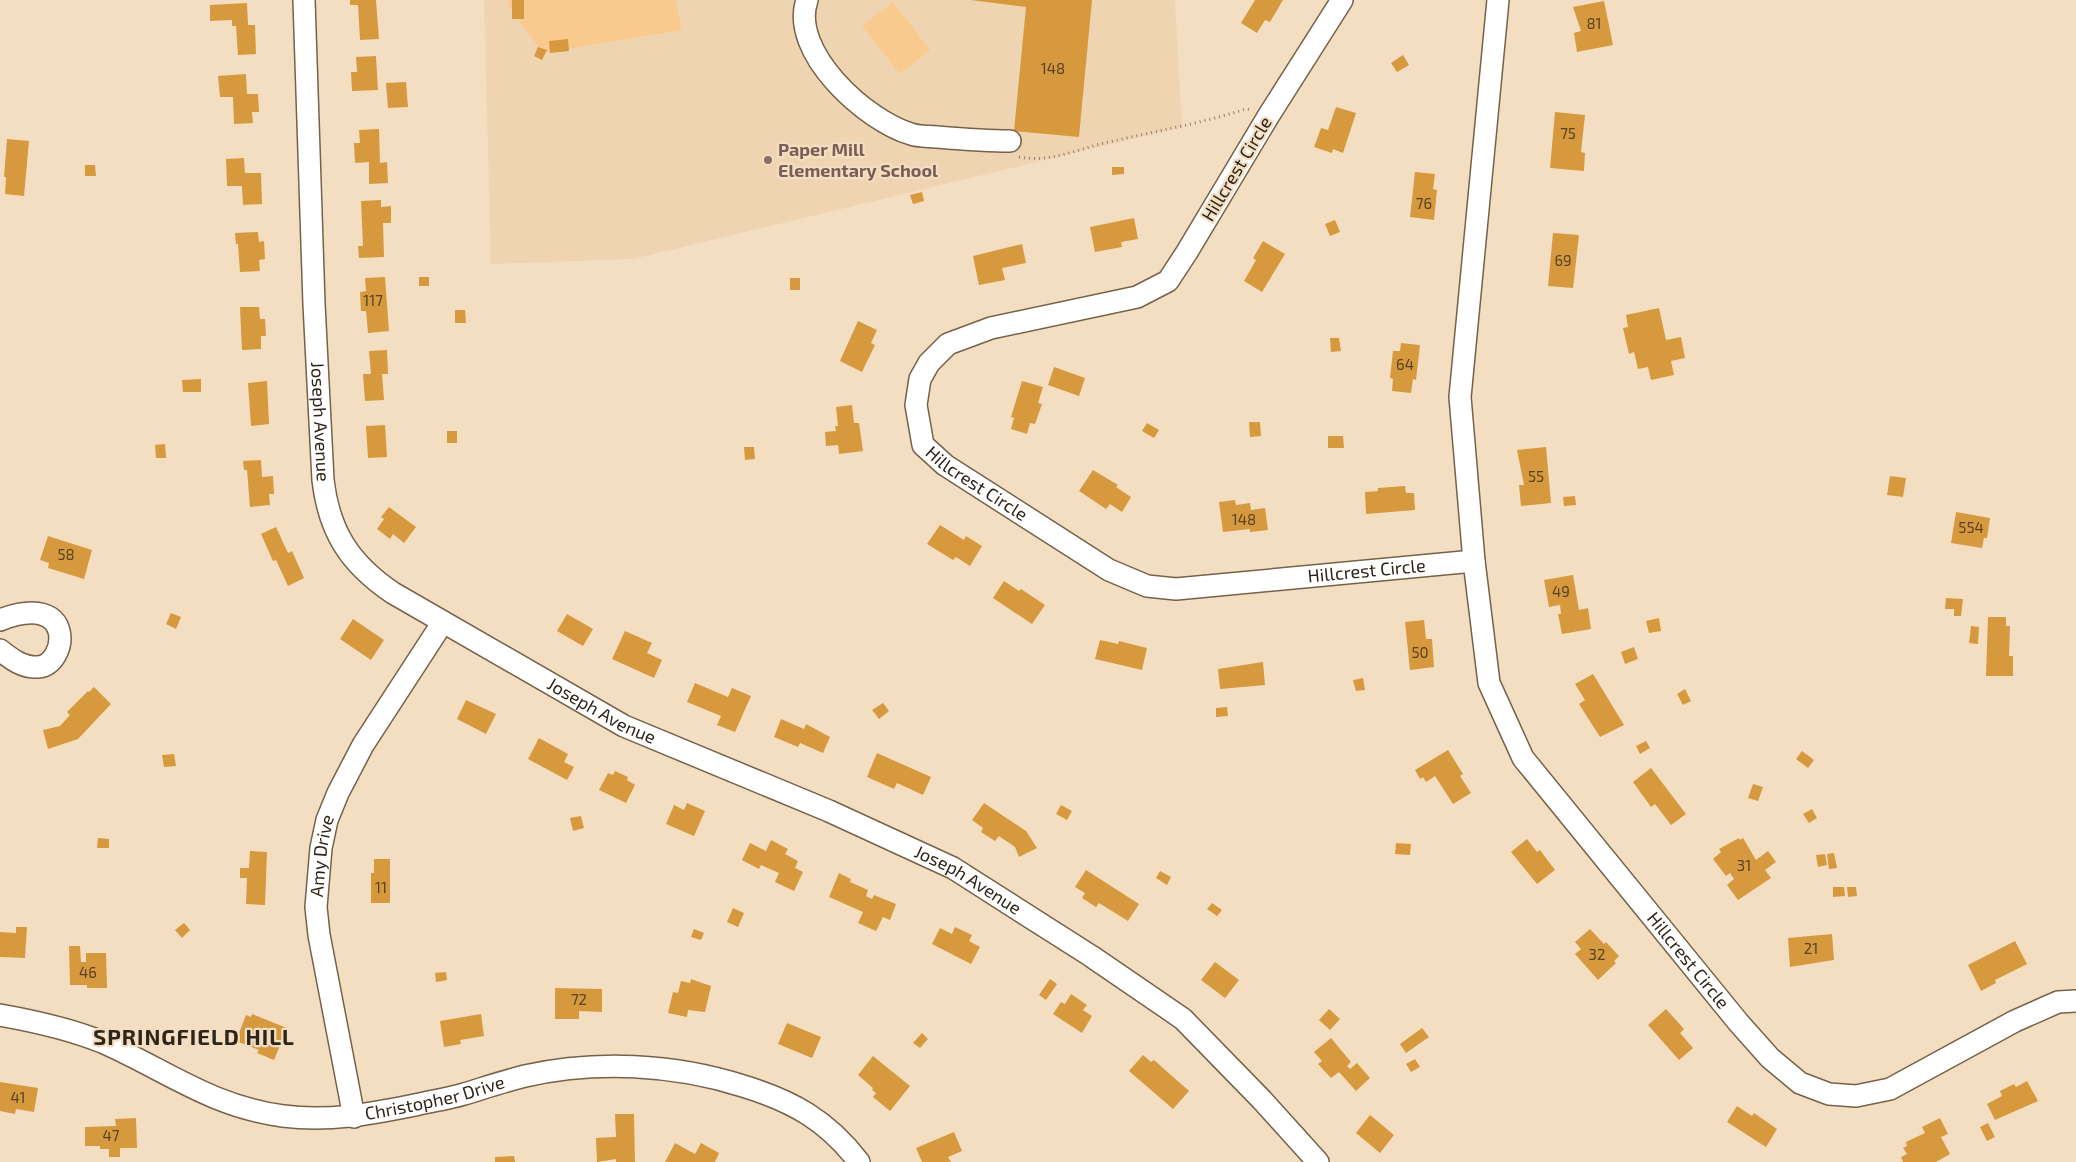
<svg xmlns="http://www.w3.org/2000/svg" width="2076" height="1162" font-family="'Exo 2',sans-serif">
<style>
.built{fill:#efd4b2}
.green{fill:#f9ca8d}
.building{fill:#d6993e}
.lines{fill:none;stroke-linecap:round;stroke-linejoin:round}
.minor-casing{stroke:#756249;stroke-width:24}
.path{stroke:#8e7f6c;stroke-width:3;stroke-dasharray:1 4;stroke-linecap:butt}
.minor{stroke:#fff;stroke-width:21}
.education-dot{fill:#8d6e63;stroke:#f4dec2;stroke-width:2}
.labels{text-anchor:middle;stroke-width:4.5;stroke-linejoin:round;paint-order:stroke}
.number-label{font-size:15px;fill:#574223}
.education-label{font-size:18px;font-weight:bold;fill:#785e54;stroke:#f4dec2;text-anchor:start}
.street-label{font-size:18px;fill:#2d251a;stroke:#f4dec2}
.district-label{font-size:22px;font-weight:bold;letter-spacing:1px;fill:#2d251a;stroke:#f4dec2}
</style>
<rect width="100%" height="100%" fill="#f4dec2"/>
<path class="built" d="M484,0H1175L1182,127L633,259L491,264Z"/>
<path class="green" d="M509,0H676L682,30L543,53L508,5Z
M893,2L930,50L900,74L862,26Z"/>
<path class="building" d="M350,0H376L379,39L360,40L358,5H350Z
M512,0H524V19H512Z
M971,0H1092L1079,137L1014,131L1026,7Z
M1255,0H1283L1270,22L1265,20L1257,33L1241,23Z
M1604,1L1613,45L1577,52L1574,33L1581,31L1573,7Z
M247,3L248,25H255L256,54L238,55L236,26H232V20L210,21V5Z
M568,39L569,51L550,53L549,41Z
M538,47L547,50L542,60L534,56Z
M1403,55L1409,65L1397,72L1391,63Z
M376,56L378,90L352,91L351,72H357L356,57Z
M246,74L247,94H258L259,112H252L253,123L234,124L233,97H220L218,76Z
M406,82L408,107L388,108L386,83Z
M1336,107L1356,113L1343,153L1333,149L1332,153L1314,147L1321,128L1328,130Z
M1555,112L1585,115L1581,152L1585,153L1584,171L1550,168Z
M379,129L380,163L387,162L388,183L369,184V162L355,163L354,143H360L359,130Z
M7,139L29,141L24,196L5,194L6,177H4Z
M244,158L245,173H261L262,204L243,205L242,186H227L226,159Z
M85,165H95L96,176H85Z
M1112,167H1124V174L1112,175Z
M1415,172L1435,174L1433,189L1437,190L1434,220L1410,217Z
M922,192L924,201L913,204L910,195Z
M381,200V207L391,206V223H383L384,257L359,258L358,246H363L361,201Z
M1134,218L1138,239L1121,242L1122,247L1095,252L1090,227Z
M1335,220L1340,232L1330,236L1325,224Z
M258,232L259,242L264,241L265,259L259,260L260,271L240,272L238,244H236L235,233Z
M1553,233L1579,235L1573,288L1548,286Z
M1263,241L1285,254L1262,292L1244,281L1256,260L1253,258Z
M1022,244L1026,263L1002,268L1005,280L979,285L973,256Z
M385,277L389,331L368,333L366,311H361L360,292L366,291L365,278Z
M419,277H429V286H419Z
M790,278H800V290H790Z
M240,307H259L260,319H265L266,336H261V349L242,350Z
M1659,308L1666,340L1681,337L1685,358L1671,361L1674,375L1651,380L1648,367L1638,369L1634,352L1629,354L1623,328L1628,327L1626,315Z
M455,310H465L466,323H455Z
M858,321L877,330L871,343L875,345L862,372L840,361Z
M1330,338H1339L1341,351L1331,352Z
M1401,343L1420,345L1416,380L1413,379L1411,393L1392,391L1393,379L1390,378L1393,351H1400Z
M387,350L388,374H382L384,400L365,401L363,374H371L369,351Z
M1054,367L1085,378L1079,396L1048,385Z
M201,379V392H183L182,380Z
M267,381L269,424L251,426L248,383Z
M1022,381L1043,387L1038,403L1042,404L1035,424L1030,423L1027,434L1011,429L1014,418L1011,417Z
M852,405L854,423H859L863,451L839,454L838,445L826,446L825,432L836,431L835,426H838L836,407Z
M1249,422H1260L1261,436L1250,437Z
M1147,423L1159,430L1154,438L1142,431Z
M385,425L387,457L368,458L366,426Z
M447,431H457V443H447Z
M1328,436H1343L1344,448H1328Z
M165,444L166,458H156L155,445Z
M744,447H754L755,459L745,460Z
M1546,447L1551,503L1521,506L1519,485H1524L1517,450Z
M261,460L262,477L273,476L274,494H269L270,505L250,507L247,470H244L243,461Z
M1093,470L1118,485L1116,487L1131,497L1122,512L1110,504L1106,509L1079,491Z
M1890,476L1906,478L1903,497L1887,495Z
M1405,486L1406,493H1414L1415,510L1366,514L1365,492L1378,491V488Z
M1575,496L1576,505L1564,506L1563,497Z
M1235,500L1236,505L1250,503L1251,510L1265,508L1268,530L1250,532V529L1223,532L1219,502Z
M389,507L416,527L404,543L393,534L390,539L377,529L384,519L381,517Z
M1956,512L1990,518L1987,538H1984L1982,548L1951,543Z
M940,525L964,540L966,536L982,546L970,566L956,557L953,560L927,544Z
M276,527L288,553L292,551L304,578L288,586L276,560L273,561L261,534Z
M48,536L92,550L84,579L48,568L49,563L40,560Z
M1573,575L1579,610L1588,608L1591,629L1562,634L1558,614H1561L1560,605L1549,607L1544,580Z
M1004,581L1019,591L1021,589L1045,605L1032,624L993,598Z
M1946,598L1963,599L1961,616H1954V609H1945Z
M171,613L181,617L176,629L166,624Z
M567,614L593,629L583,646L557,631Z
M1988,617H2006V626H2010L2009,656H2013V676H1986Z
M1659,618L1661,631L1649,633L1646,621Z
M353,619L384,640L371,660L340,639Z
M1424,620L1426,639H1432L1434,667L1410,670L1405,622Z
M1971,626L1979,627L1978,644L1969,643Z
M625,631L652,643L647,653L662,660L654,678L612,659Z
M1100,640L1118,644L1119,641L1147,648L1142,670L1095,659Z
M1634,647L1638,659L1625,664L1621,652Z
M1263,662L1265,685L1220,689L1218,669Z
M1593,674L1624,725L1600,737L1579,704L1585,700L1575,684Z
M1363,678L1365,690L1356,691L1353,680Z
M695,683L728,697L732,688L751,696L735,732L717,725L721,716L687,702Z
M94,687L111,704L78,739L48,749L43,730L60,726L70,715L67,712L88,691L89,692Z
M1685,689L1691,701L1683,705L1677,694Z
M466,700L496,714L486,734L457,719Z
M883,703L889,711L879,719L872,710Z
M1227,707L1228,716L1216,717V708Z
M781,719L804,729L806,724L830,737L823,753L800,743L798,747L774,737Z
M539,738L568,754L564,762L574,767L567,780L528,759Z
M1646,741L1650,748L1640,754L1636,746Z
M1448,750L1463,774L1460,776L1471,793L1453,804L1435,776L1426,782L1423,777L1420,779L1415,770Z
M1802,751L1814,760L1808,768L1796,759Z
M877,753L931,777L923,795L897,783L894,789L867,777Z
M174,754L176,766L164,767L162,755Z
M1651,768L1686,814L1671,825L1655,804L1651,807L1633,782Z
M615,771L628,777L627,780L635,785L626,803L599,790L608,773L613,775Z
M1753,784L1763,787L1758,801L1748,798Z
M687,803L705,811L694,836L666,824L674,805L684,810Z
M984,803L1026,831L1037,848L1019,857L1015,847L999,836L995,841L981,832L983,828L972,820Z
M1061,805L1072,811L1067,820L1056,814Z
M1812,809L1817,818L1809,823L1803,814Z
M581,816L584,828L573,831L570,818Z
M98,838L109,839V848H97Z
M1739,838L1740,840L1743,838L1756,860L1768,851L1776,862L1765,870L1771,878L1738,900L1727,885L1734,879L1730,873L1726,876L1713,859L1721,852L1719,849Z
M1527,839L1537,852L1540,850L1555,870L1537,884L1511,852Z
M771,840L788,849L785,854L798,861L795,868L803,872L794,891L775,882L779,873L761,865L759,869L742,860L750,843L766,851Z
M1396,843L1411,844L1410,855L1395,854Z
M250,851L267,852L265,905L246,904L247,878H240V868H249Z
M1834,853L1837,868L1829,869L1827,854Z
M1825,854L1827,865L1818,867L1816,855Z
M374,859H390V903H371V873H374Z
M1086,870L1139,904L1128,921L1099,903L1096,907L1082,898L1085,893L1075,887Z
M1160,871L1171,877L1167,885L1156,878Z
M839,873L851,879L850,882L868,890L866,896L872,899L874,895L896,904L890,920L883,917L876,931L858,923L863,912L829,897Z
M1833,887H1844L1845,896L1833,897Z
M1847,887H1856L1857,896L1848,897Z
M1212,903L1222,910L1217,916L1207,909Z
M733,908L744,913L738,927L727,922Z
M184,923L190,930L182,938L175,930Z
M16,927H27L25,958L0,957V932L16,933Z
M955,927L972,935L969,941L980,947L971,964L932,944L940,928L952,934Z
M694,929L704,933L701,940L691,937Z
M1590,929L1604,944L1606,942L1619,956L1614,961L1616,963L1598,980L1575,954L1581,949L1575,942Z
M1832,934L1834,960L1790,967L1788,938Z
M2015,941L2027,964L1995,980L1996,983L1981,991L1968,965Z
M69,946H80L81,962H86V953H106L107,988H87V985H70Z
M1215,962L1239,980L1225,998L1201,980Z
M446,972L447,980L436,982L435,973Z
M691,979L711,986L705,1012L688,1010L687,1017L668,1013L673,992L678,993L681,981L690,983Z
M1050,979L1057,984L1046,1000L1039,995Z
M555,988L602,989V1012L579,1011V1019H555Z
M1071,994L1087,1005L1083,1010L1092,1016L1082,1033L1053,1014L1061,1002L1065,1004Z
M1329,1009L1340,1019L1330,1030L1319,1020Z
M1666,1009L1684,1029L1680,1033L1693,1048L1679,1060L1648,1025Z
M252,1014L287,1028L274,1060L257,1053L259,1050L236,1041L246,1015L251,1017Z
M481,1014L484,1036L460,1040L461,1044L444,1047L440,1021Z
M787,1023L821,1037L812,1058L778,1044Z
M1422,1028L1429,1037L1406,1053L1400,1044Z
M922,1033L928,1039L920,1048L913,1043Z
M1331,1038L1351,1062L1347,1066L1350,1069L1357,1063L1370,1078L1356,1091L1339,1072L1331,1078L1318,1064L1322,1061L1314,1052Z
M1143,1055L1151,1062L1154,1060L1189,1091L1173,1109L1129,1071Z
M873,1056L910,1086L890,1111L873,1097L876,1093L872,1090L873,1088L858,1075Z
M1415,1059L1420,1067L1411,1072L1406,1064Z
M2027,1081L2038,1101L1995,1120L1987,1104L2002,1096L2000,1091L2014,1084L2016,1087Z
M0,1082L38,1088L34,1112L16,1109L15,1114L0,1111Z
M1737,1106L1752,1116L1754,1113L1777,1129L1766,1147L1727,1122Z
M615,1114H634L635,1162H616V1159L597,1162L596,1138L616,1137Z
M1370,1115L1394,1135L1380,1153L1356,1133Z
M136,1118L137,1148H120V1157H109V1149H100V1146H85V1127L116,1126L115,1119Z
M1940,1118L1948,1134L1941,1137L1950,1154L1936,1162H1903L1901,1157L1907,1154L1903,1148L1907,1146L1906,1142L1925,1133L1922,1127Z
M1988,1123L1995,1137L1987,1141L1980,1127Z
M954,1132L962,1151L948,1157L951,1162H922L916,1148Z
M675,1143L695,1154L701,1143L719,1153L715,1162H665Z
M514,1156L515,1162H495V1157Z"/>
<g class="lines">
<defs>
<g id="minor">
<path id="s1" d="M304,0L314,304L323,480C329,532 350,564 393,593L624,726L829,811L953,868L1091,956L1183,1019L1262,1100L1318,1162"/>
<path d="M807,0C789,52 866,121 911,134C919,137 929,136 937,137C961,139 985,141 1010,141"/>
<path id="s2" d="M1342,0L1269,115L1187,252L1168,281L1137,297L991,328L948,344L929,363L920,379L916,405L923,445L945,465L1109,570L1147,586L1176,589L1474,561"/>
<path id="s3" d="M1498,0L1460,397L1474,561L1489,683L1523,758L1738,1022L1770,1058L1800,1083L1829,1094L1856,1096L1890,1089L2015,1021L2058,1002L2076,1001"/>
<path d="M0,620C77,590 68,665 38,667C23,668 11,659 0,650"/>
<path id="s4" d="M0,1015C34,1021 70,1029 102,1042C166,1070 210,1106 283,1116C329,1122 370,1114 415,1105C431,1101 448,1099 464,1094C484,1088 505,1081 525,1076C596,1060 674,1064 743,1086C792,1101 827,1120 859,1162"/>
<path id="s5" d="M354,1117L319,935L316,907L321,848L327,820L338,793L363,745L443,622"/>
</g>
</defs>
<use href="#minor" class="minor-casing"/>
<path class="path" d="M1019,157C1048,163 1076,150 1104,143C1152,132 1199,124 1246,109L1251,110"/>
<use href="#minor" class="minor"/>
</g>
<circle class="education-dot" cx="768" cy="160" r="5"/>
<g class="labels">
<g class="number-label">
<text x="1594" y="29">81</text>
<text x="1053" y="74">148</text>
<text x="1568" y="139">75</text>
<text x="1424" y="209">76</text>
<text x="1563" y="266">69</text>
<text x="373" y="306">117</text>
<text x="1405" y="370">64</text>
<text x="1536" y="482">55</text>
<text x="1244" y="525">148</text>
<text x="1971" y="533">554</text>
<text x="66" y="560">58</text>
<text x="1561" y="597">49</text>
<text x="1420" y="658">50</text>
<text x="1744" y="871">31</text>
<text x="381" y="893">11</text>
<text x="1811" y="954">21</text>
<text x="1597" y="960">32</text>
<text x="88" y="978">46</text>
<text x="579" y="1005">72</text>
<text x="18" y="1103">41</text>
<text x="111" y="1141">47</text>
</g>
<g class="education-label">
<text x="778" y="156">Paper Mill<tspan x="778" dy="21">Elementary School</tspan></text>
</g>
<g class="street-label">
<text transform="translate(1237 169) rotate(-59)" y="6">Hillcrest Circle</text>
<text dy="6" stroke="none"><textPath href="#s1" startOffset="422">Joseph Avenue</textPath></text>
<text dy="6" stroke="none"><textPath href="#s2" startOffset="739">Hillcrest Circle</textPath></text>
<text dy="6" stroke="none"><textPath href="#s2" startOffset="1159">Hillcrest Circle</textPath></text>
<text dy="6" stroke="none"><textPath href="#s1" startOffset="858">Joseph Avenue</textPath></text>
<text dy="6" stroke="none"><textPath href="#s5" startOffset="265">Amy Drive</textPath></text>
<text dy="6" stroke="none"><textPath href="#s1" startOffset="1262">Joseph Avenue</textPath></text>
<text dy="6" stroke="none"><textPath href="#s3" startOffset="1030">Hillcrest Circle</textPath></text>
<text dy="6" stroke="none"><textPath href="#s4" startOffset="456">Christopher Drive</textPath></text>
</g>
<g class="district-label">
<text x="194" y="1045">SPRINGFIELD HILL</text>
</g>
</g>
</svg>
